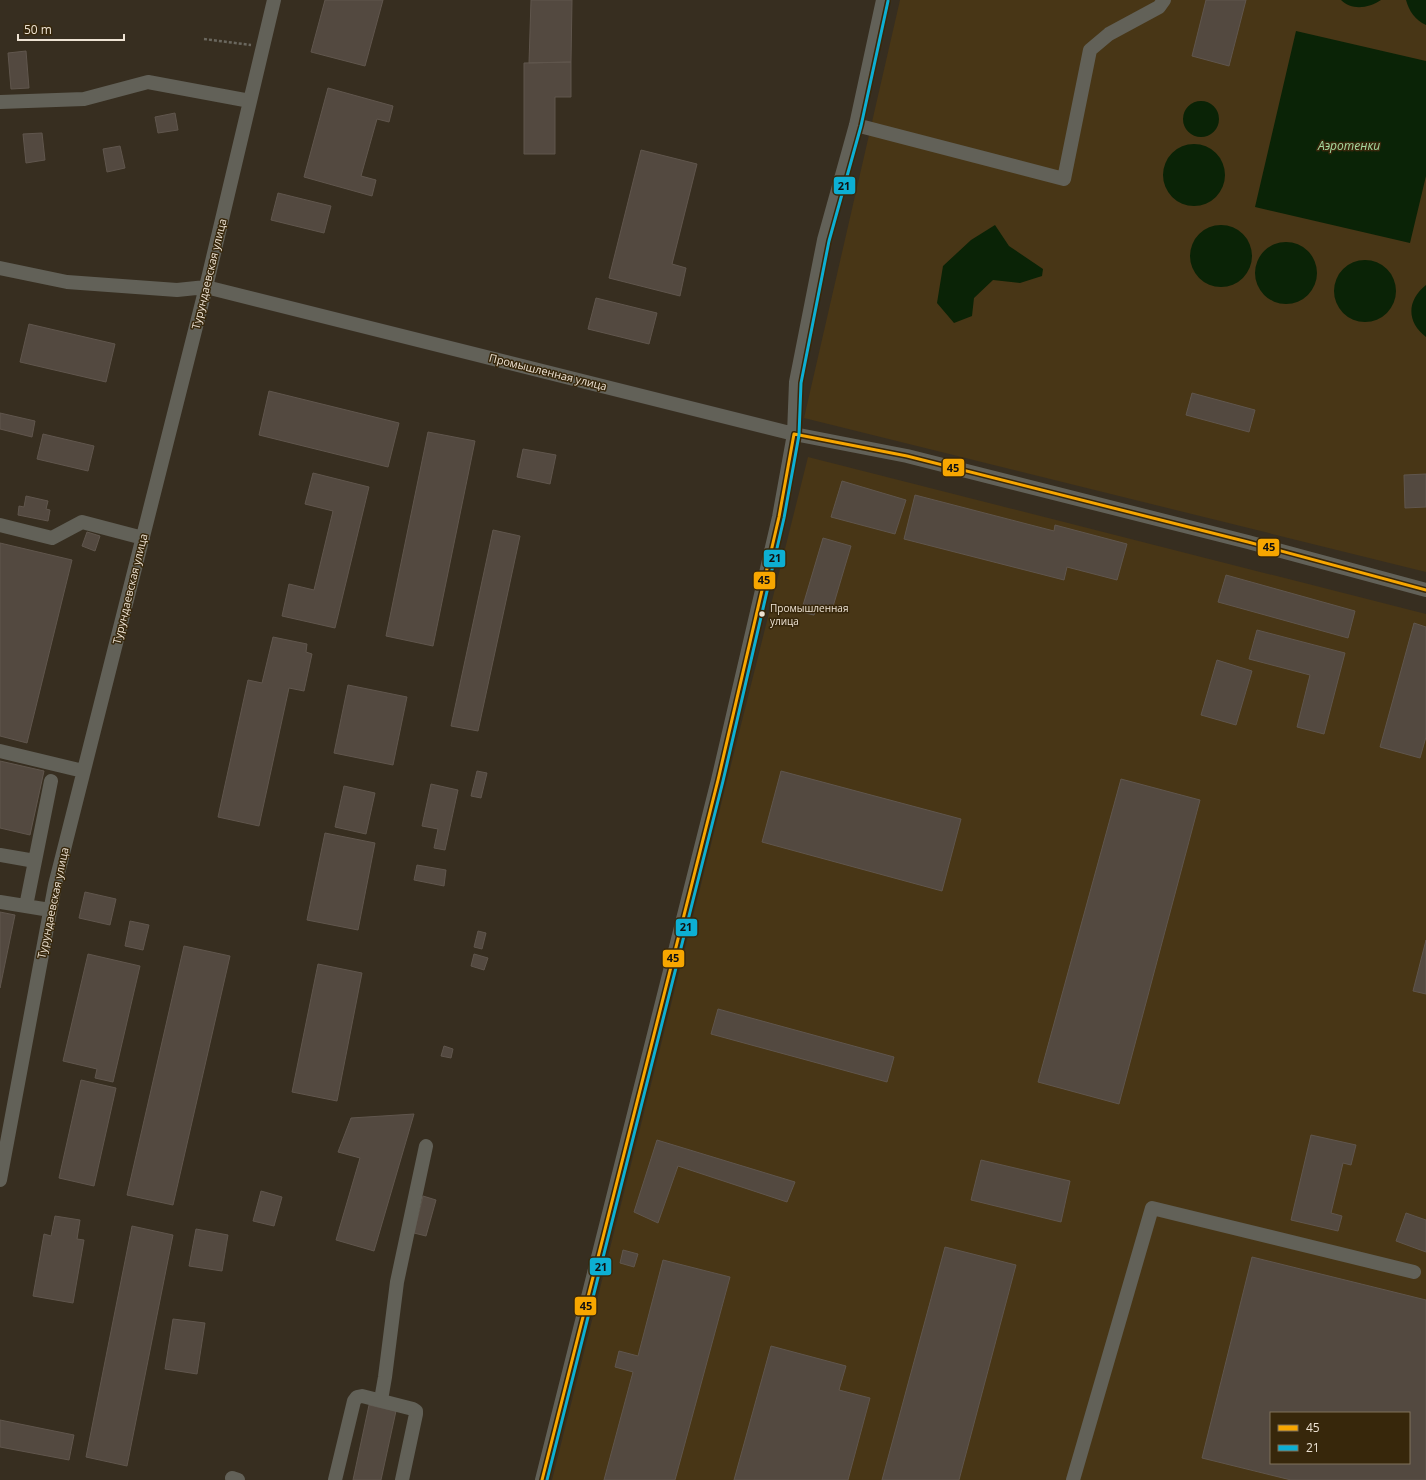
<svg xmlns="http://www.w3.org/2000/svg" width="1426" height="1480" font-family="'Open Sans',sans-serif">
<style>
.built{fill:#483616;fill-rule:evenodd}
.water{fill:#0a2306}
.building{fill:#534940;stroke:#60564d;fill-rule:evenodd}
.lines{fill:none;stroke-linecap:round;stroke-linejoin:round}
.path{stroke:#6a675e;stroke-width:2.5;stroke-dasharray:3 2;stroke-linecap:butt}
.minor{stroke:#626158;stroke-width:14}
.bus-1-casing{stroke:#37270b;stroke-width:6}
.bus-2-casing{stroke:#37270b;stroke-width:6}
.bus-1{stroke:#f7a600;stroke-width:3}
.bus-2{stroke:#0dafd3;stroke-width:3}
.bus-dot{fill:#eee3d4;stroke:#37270b;stroke-width:1.5}
.labels{text-anchor:middle;stroke-width:3;stroke-linejoin:round;paint-order:stroke}
.bus-label{font-size:10px;fill:#eee3d4;stroke:#37270b;text-anchor:start}
.street-label{font-size:11px;fill:#eee3d4;stroke:#37270b}
.water-label{font-size:12px;font-style:italic;fill:#a6d9a0;stroke:#37270b}
.line-badge{stroke:#37270b;stroke-width:1.5}
.pale-badge-label{font-size:11px;text-anchor:middle;font-weight:bold;fill:#111}
</style>
<rect width="100%" height="100%" fill="#372e20"/>
<path class="built" d="M900,0H1426V572L804,418Z
M808,457L1426,614V1480H552ZM1271,1413H1409V1463H1271Z"/>
<path class="water" d="M1341,0H1381C1369,8 1352,11 1341,0Z
M1406,0H1426V25C1415,20 1409,11 1406,0Z
M1296,31L1426,61V176L1410,243L1255,207Z
M1183 119a18 18 0 1 1 36 0a18 18 0 1 1-36 0Z
M1163 175a31 31 0 1 1 62 0a31 31 0 1 1-62 0Z
M995,225L1009,246L1043,269L1042,276L1020,283L993,280L974,298L972,316L954,323L937,303L943,266L971,240Z
M1190 256a31 31 0 1 1 62 0a31 31 0 1 1-62 0Z
M1255 273a31 31 0 1 1 62 0a31 31 0 1 1-62 0Z
M1334 291a31 31 0 1 1 62 0a31 31 0 1 1-62 0Z
M1426,285V337C1406,322 1407,300 1426,285Z"/>
<path class="building" d="M325,0H383L365,66L311,52Z
M531,0H572L571,62L529,63Z
M1206,0H1246L1229,66L1192,56Z
M26,51L29,88L11,89L8,53Z
M571,62V97H555V154H524V63Z
M328,88L393,106L389,122L377,119L361,176L376,180L372,196L304,177Z
M175,113L178,130L158,133L155,117Z
M42,133L45,160L26,163L23,134Z
M120,146L125,168L107,172L103,149Z
M641,150L697,164L672,264L686,268L680,296L609,278Z
M278,193L331,206L324,233L271,220Z
M596,298L657,313L649,344L588,329Z
M29,324L115,344L106,382L20,362Z
M269,391L399,423L388,467L259,435Z
M1192,393L1255,410L1249,432L1186,415Z
M0,413L35,421L32,437L0,429Z
M428,432L475,441L433,646L386,636Z
M43,434L94,446L88,471L37,459Z
M523,449L556,455L550,484L517,477Z
M313,473L369,487L335,628L282,616L289,584L314,590L333,511L305,504Z
M1426,474V507L1405,508L1404,475Z
M842,481L906,500L895,534L831,517Z
M915,495L1054,531L1055,525L1127,544L1117,580L1067,567L1064,580L904,539Z
M26,496L48,501L46,509L50,510L48,521L18,515L19,506L24,507Z
M493,530L520,536L478,731L451,726Z
M87,532L100,536L95,551L82,546Z
M823,538L851,546L832,610L817,606L814,615L801,612Z
M0,543L72,560L27,743L0,736Z
M1226,575L1355,611L1348,638L1218,602Z
M1414,623L1426,627V737L1420,758L1380,747Z
M1257,630L1345,653L1324,734L1297,727L1310,675L1249,659Z
M273,637L307,644L306,652L312,654L304,691L289,688L259,826L218,817L248,680L262,683Z
M1217,660L1252,671L1236,725L1201,715Z
M348,685L407,697L393,765L334,753Z
M0,761L44,771L30,835L0,828Z
M477,771L487,773L481,798L471,796Z
M781,771L961,819L942,891L762,842Z
M1121,779L1200,800L1119,1104L1038,1082Z
M431,784L458,790L445,850L434,848L438,829L422,826Z
M344,786L375,793L366,834L335,827Z
M325,833L375,843L358,930L307,920Z
M417,865L446,870L444,886L414,880Z
M85,892L116,899L110,925L79,918Z
M0,912L15,915L0,988Z
M130,921L149,925L143,950L125,946Z
M478,931L486,933L482,949L474,947Z
M1426,940V994L1413,991Z
M184,946L230,956L173,1205L127,1195Z
M88,954L140,966L113,1082L95,1078L97,1069L63,1061Z
M474,954L488,958L484,970L471,966Z
M318,964L362,973L337,1101L292,1092Z
M718,1009L894,1057L887,1082L711,1034Z
M444,1046L453,1049L451,1058L441,1056Z
M81,1080L116,1088L94,1186L59,1178Z
M414,1114L374,1251L336,1240L360,1158L338,1152L351,1118Z
M1311,1135L1356,1145L1351,1165L1343,1163L1331,1213L1342,1216L1338,1231L1291,1220Z
M657,1140L795,1182L787,1202L678,1166L658,1223L634,1212Z
M981,1160L1070,1181L1061,1222L971,1200Z
M261,1191L282,1197L274,1226L253,1221Z
M423,1196L436,1200L426,1236L414,1233Z
M1406,1213L1426,1220V1252L1396,1241Z
M55,1216L80,1220L77,1239L84,1240L73,1303L33,1296L44,1234L51,1236Z
M132,1226L173,1235L127,1466L86,1457Z
M196,1229L228,1235L222,1271L189,1266Z
M945,1247L1016,1265L959,1480H882Z
M623,1250L638,1254L634,1267L620,1263Z
M1252,1257L1426,1300V1480H1291L1202,1458ZM1271,1413H1409V1463H1271Z
M663,1260L730,1277L675,1480H604L633,1372L615,1367L619,1351L638,1356Z
M173,1319L205,1323L197,1374L165,1369Z
M771,1346L846,1366L839,1390L870,1398L848,1480H734Z
M369,1405L396,1411L381,1480H353Z
M0,1420L74,1435L69,1460L0,1447Z"/>
<g class="lines">
<path class="path" d="M204,39L251,45"/>
<path class="minor" d="M0,102L84,99L148,82L250,101
M856,125L1064,179L1090,50L1109,34L1159,7L1164,0
M0,268L67,282L177,290L206,287L794,434L907,456L1248,542L1426,590
M0,525L52,538L82,522L143,538
M0,751L83,771
M0,855L35,861
M0,902L50,910
M26,906L51,781
M0,1180L55,885L206,287L274,0
M381,1400L385,1377L397,1282L426,1146
M232,1478L238,1480
M335,1480L354,1401L357,1397L362,1396L413,1409L416,1411V1414L402,1480
M542,1480L718,780L779,517L794,434L796,382L824,240L856,125L883,0
M1073,1480L1152,1208L1414,1272"/>
<defs>
<path id="bus-1" d="M794,434L907,456L1248,542L1426,590
M542,1480L718,780L779,517L794,434"/>
<path id="bus-2" d="M547,1480L723,781L784,518L799,435L801,383L829,241L861,126L888,1"/>
</defs>
<use href="#bus-1" class="bus-1-casing"/>
<use href="#bus-2" class="bus-2-casing"/>
<use href="#bus-1" class="bus-1"/>
<use href="#bus-2" class="bus-2"/>
</g>
<circle class="bus-dot" cx="762" cy="614" r="3.5"/>
<g class="labels">
<g class="bus-label">
<text x="770" y="612">Промышленная<tspan x="770" dy="13">улица</tspan></text>
</g>
<g class="street-label">
<text transform="translate(209 274) rotate(-76)" y="4">Турундаевская улица</text>
<text transform="translate(548 372) rotate(14)" y="4">Промышленная улица</text>
<text transform="translate(130 589) rotate(-76)" y="4">Турундаевская улица</text>
<text transform="translate(53 903) rotate(-78)" y="4">Турундаевская улица</text>
</g>
<g class="water-label">
<text x="1349" y="150">Аэротенки</text>
</g>
</g>
<g class="line-badge">
<rect x="833" y="176" width="23" height="19" rx="4" fill="#0dafd3"/>
<rect x="942" y="458" width="23" height="19" rx="4" fill="#f7a600"/>
<rect x="1257" y="538" width="23" height="19" rx="4" fill="#f7a600"/>
<rect x="763" y="549" width="23" height="19" rx="4" fill="#0dafd3"/>
<rect x="753" y="571" width="23" height="19" rx="4" fill="#f7a600"/>
<rect x="675" y="918" width="23" height="19" rx="4" fill="#0dafd3"/>
<rect x="662" y="949" width="23" height="19" rx="4" fill="#f7a600"/>
<rect x="589" y="1257" width="23" height="19" rx="4" fill="#0dafd3"/>
<rect x="574" y="1296" width="23" height="20" rx="4" fill="#f7a600"/>
</g>
<g class="pale-badge-label">
<text x="844" y="190">21</text>
<text x="953" y="472">45</text>
<text x="1269" y="551">45</text>
<text x="775" y="562">21</text>
<text x="764" y="584">45</text>
<text x="686" y="931">21</text>
<text x="673" y="962">45</text>
<text x="601" y="1271">21</text>
<text x="586" y="1310">45</text>
</g>
<rect x="1270" y="1412" width="140" height="52" fill="#37270b" stroke="#80725b"/>
<rect x="1278" y="1425" width="20" height="6" fill="#f7a600" stroke="#80725b"/>
<text x="1306" y="1432" font-size="12" fill="#eee3d4">45</text>
<rect x="1278" y="1445" width="20" height="6" fill="#0dafd3" stroke="#80725b"/>
<text x="1306" y="1452" font-size="12" fill="#eee3d4">21</text>
<path d="M18 34v6h106v-6" fill="none" stroke="#eee3d4" stroke-width="2"/>
<text x="24" y="34" font-size="12" fill="#eee3d4" stroke="#37270b" stroke-width="3" paint-order="stroke">50 m</text>
</svg>
